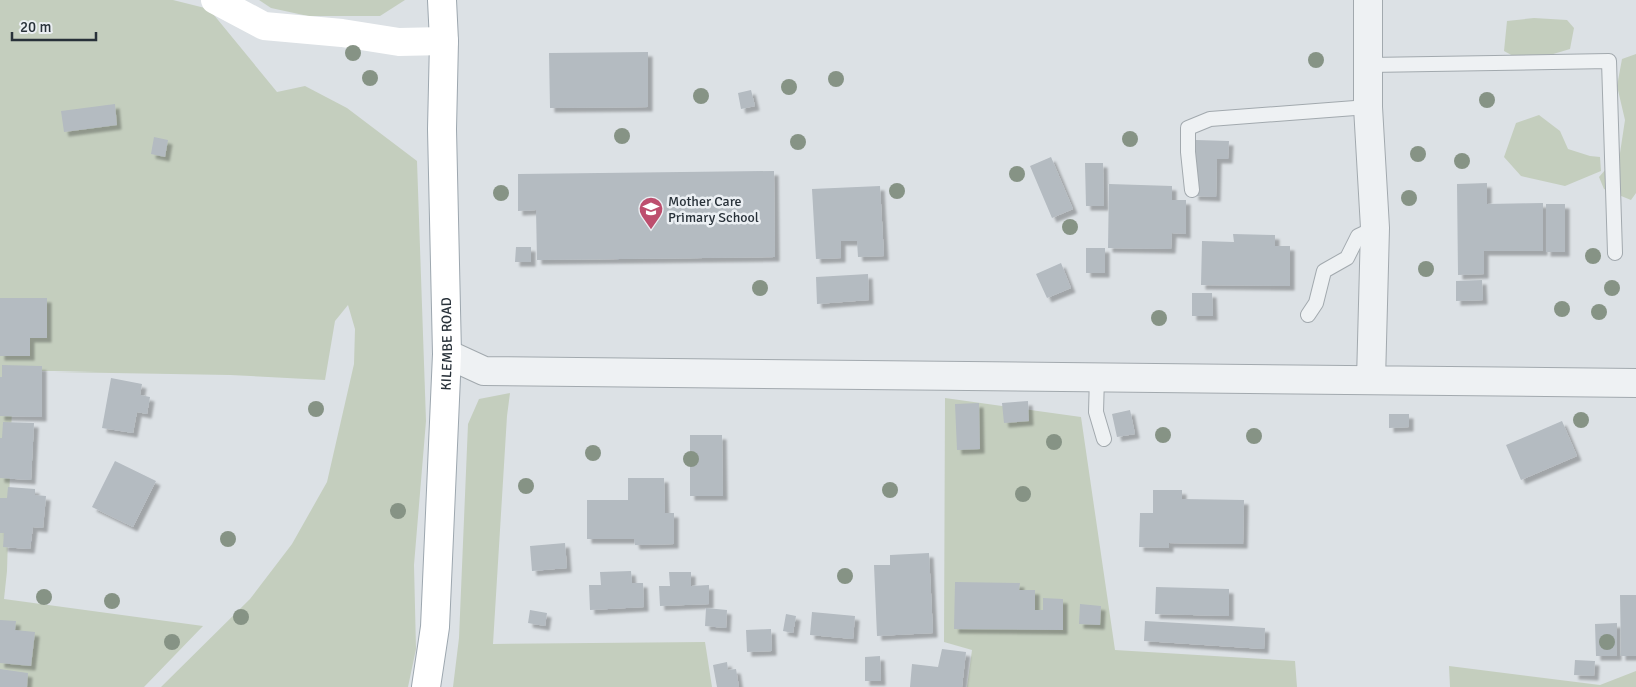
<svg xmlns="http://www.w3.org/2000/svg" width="1636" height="687" font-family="Signika,sans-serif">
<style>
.green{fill:#c4cebe}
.building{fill:#b4bbc1;filter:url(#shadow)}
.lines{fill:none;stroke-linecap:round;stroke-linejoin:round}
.lane-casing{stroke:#a2a9ae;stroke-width:16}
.street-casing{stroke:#a2a9ae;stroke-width:30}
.primary-casing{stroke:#9da7af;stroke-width:30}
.lane{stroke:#eef1f3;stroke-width:14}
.street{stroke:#eef1f3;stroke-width:28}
.secondary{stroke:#fff;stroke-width:28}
.primary{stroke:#fff;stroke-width:28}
.tree{fill:#869385}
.labels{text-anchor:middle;stroke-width:5;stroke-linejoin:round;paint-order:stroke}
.poi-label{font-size:14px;fill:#283139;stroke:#ebeff3;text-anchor:start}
.street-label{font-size:14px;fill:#283139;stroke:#ebeff3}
</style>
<defs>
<filter id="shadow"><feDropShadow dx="4.5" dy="4.5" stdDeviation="1" flood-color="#0004"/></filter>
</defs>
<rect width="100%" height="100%" fill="#dce1e5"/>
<path class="green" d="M0,0H173L209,9L277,92L305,86L347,108L417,161L426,421L414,565L416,649L408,687H161L250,599L292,544L327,482L354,364L355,329L348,305L335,321L325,380L230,375L54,372L96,371H13L7,571L4,599L203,626L144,687H0Z
M259,0H405L380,16H308L271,8Z
M1534,18L1567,20L1574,28L1570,49L1550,55L1515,57L1504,51L1507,21Z
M1636,54V193L1631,200L1604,189L1599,177L1620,153L1625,120L1617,86L1622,59Z
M1539,115L1560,131L1568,149L1590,156L1600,157L1601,171L1565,186L1521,176L1504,157L1516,123Z
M510,393L507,416L493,644L705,642L712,687H453L459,638L468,424L479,399Z
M945,398L1081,417L1115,650L1295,661L1297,687H967L972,650L944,642Z
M1449,666L1600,685L1636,671V687H1450Z"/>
<path class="building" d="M648,52V107L550,108L549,53Z
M751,90L755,106L741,109L738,93Z
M115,104L117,125L64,132L61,111Z
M154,137L168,140L165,157L151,154Z
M1196,140L1229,141L1228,159H1217L1216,197L1194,196Z
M1051,157L1073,209L1052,218L1030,166Z
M1085,163H1103L1104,206H1086Z
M774,171L775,257L537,260L536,210L518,211V174Z
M1487,183V204L1543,203V251H1484V274L1458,275L1457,184Z
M1109,184L1172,186V200H1186V234L1172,233L1171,249L1108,248Z
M880,186L884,256L858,257L857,241H841V258L816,259L812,189Z
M1546,204H1565V252H1546Z
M1233,234L1275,235V246H1290V286L1201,285L1202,241L1234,242Z
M516,247H531V262H515Z
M1086,248H1105V273H1086Z
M1061,263L1071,288L1047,298L1036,274Z
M868,274L869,300L817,304L816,277Z
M1482,280L1483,300L1456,301V281Z
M1192,293H1212L1213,316H1192Z
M0,298H47V338H30V356H0Z
M2,365L42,366V417L0,416V377H2Z
M111,378L142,384L140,395L150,397L147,414L137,412L133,433L102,428Z
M1028,401L1029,421L1004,423L1002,403Z
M979,403L980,449L957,450L955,404Z
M1130,410L1135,434L1117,437L1112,414Z
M1389,414H1409V427L1389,428Z
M1562,421L1577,456L1521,480L1506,445Z
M3,422L34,423L31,480L0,478V438H2Z
M690,435H722L723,496H690Z
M115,461L156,481L133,527L92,507Z
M628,478H664L665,513H674V544L635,545L634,539H587V500H628Z
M8,487L35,489V495L46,496L43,528L33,527L30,549L3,547L4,533H0V498H7Z
M1153,490H1182V499L1244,500L1243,544L1169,543V548L1139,547L1140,513H1153Z
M565,543L567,568L532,571L530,546Z
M929,553L933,633L877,636L874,565H890V555Z
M631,571L632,583H643L644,607L590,610L589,585H601L600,572Z
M669,572H691V586L709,585V604L660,606L659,586H670Z
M955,582L1020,583L1019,590H1035V610H1043V598L1063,599V630L954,629Z
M1156,587L1229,589V616L1155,614Z
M1620,595H1636V656H1621Z
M1080,604L1101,606L1100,625L1079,624Z
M706,608L727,610L726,628L705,626Z
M530,610L547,613L545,626L528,623Z
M812,612L855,616L853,639L810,635Z
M786,614L796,616L793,633L783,631Z
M0,620L16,621L15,630L35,632L31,666L0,663Z
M1145,621L1265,628L1264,649L1144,641Z
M1617,623V656H1596L1595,624Z
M771,629L772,651L747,652L746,630Z
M942,649L966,652L962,687H910L912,664L938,667Z
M880,656L881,681H865V657Z
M1575,660L1595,661L1594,676L1574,675Z
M727,662L728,670L736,669L739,687H717L713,665Z
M0,669L28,673L27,687H0Z"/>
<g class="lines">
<defs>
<path id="lane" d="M1369,65L1609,61L1615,253
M1192,190L1188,152V128L1210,119L1368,107
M1308,315L1316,303L1324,271L1347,258L1358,236L1375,228
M1097,377L1096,412L1104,439"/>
<path id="street" d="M1368,0V107L1375,228L1371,380
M447,354L484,371L1636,383"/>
<g id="primary">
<path id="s1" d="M426,687L435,627L447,354L442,129L444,41L442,0"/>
</g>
</defs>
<use href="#lane" class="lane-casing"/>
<use href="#street" class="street-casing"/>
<use href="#primary" class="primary-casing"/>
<use href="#lane" class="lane"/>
<use href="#street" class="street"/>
<path class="secondary" d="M215,0L264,26L342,33L399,42L444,41"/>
<use href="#primary" class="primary"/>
</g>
<g class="tree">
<circle cx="353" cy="53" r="8"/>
<circle cx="1316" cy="60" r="8"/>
<circle cx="370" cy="78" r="8"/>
<circle cx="836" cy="79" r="8"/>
<circle cx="789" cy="87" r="8"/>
<circle cx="701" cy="96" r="8"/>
<circle cx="1487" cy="100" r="8"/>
<circle cx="622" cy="136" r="8"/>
<circle cx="1130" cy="139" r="8"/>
<circle cx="798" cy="142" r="8"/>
<circle cx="1418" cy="154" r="8"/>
<circle cx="1462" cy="161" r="8"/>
<circle cx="1017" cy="174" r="8"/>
<circle cx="897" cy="191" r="8"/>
<circle cx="501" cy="193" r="8"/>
<circle cx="1409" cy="198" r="8"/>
<circle cx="1070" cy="227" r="8"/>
<circle cx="1593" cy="256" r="8"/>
<circle cx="1426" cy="269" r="8"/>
<circle cx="760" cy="288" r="8"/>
<circle cx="1612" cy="288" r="8"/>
<circle cx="1562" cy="309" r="8"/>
<circle cx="1599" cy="312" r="8"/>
<circle cx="1159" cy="318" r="8"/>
<circle cx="316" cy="409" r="8"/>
<circle cx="1581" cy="420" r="8"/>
<circle cx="1163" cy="435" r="8"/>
<circle cx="1254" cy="436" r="8"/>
<circle cx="1054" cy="442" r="8"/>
<circle cx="593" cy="453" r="8"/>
<circle cx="691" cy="459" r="8"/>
<circle cx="526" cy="486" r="8"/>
<circle cx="890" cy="490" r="8"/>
<circle cx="1023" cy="494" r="8"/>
<circle cx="398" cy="511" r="8"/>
<circle cx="228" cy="539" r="8"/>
<circle cx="845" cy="576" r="8"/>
<circle cx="44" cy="597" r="8"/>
<circle cx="112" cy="601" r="8"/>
<circle cx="241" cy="617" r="8"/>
<circle cx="172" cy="642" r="8"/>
<circle cx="1607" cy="642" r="8"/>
</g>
<defs>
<symbol id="school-pin" viewBox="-11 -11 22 30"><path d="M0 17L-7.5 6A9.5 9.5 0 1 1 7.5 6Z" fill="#bd4e6e" stroke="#ebeff3"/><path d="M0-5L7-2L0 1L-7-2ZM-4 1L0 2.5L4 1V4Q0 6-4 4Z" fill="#fff"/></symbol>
</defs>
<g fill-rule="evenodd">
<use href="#school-pin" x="637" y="195" width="28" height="38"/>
</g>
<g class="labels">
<g class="poi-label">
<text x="668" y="206">Mother Care<tspan x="668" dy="16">Primary School</tspan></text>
</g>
<g class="street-label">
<text dy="5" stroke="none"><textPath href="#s1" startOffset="344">KILEMBE ROAD</textPath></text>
</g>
</g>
<path d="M12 32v8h84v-8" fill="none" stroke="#283139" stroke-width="2.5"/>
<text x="20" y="32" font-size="15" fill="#283139" stroke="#ebeff3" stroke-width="4" paint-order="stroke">20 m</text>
</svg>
